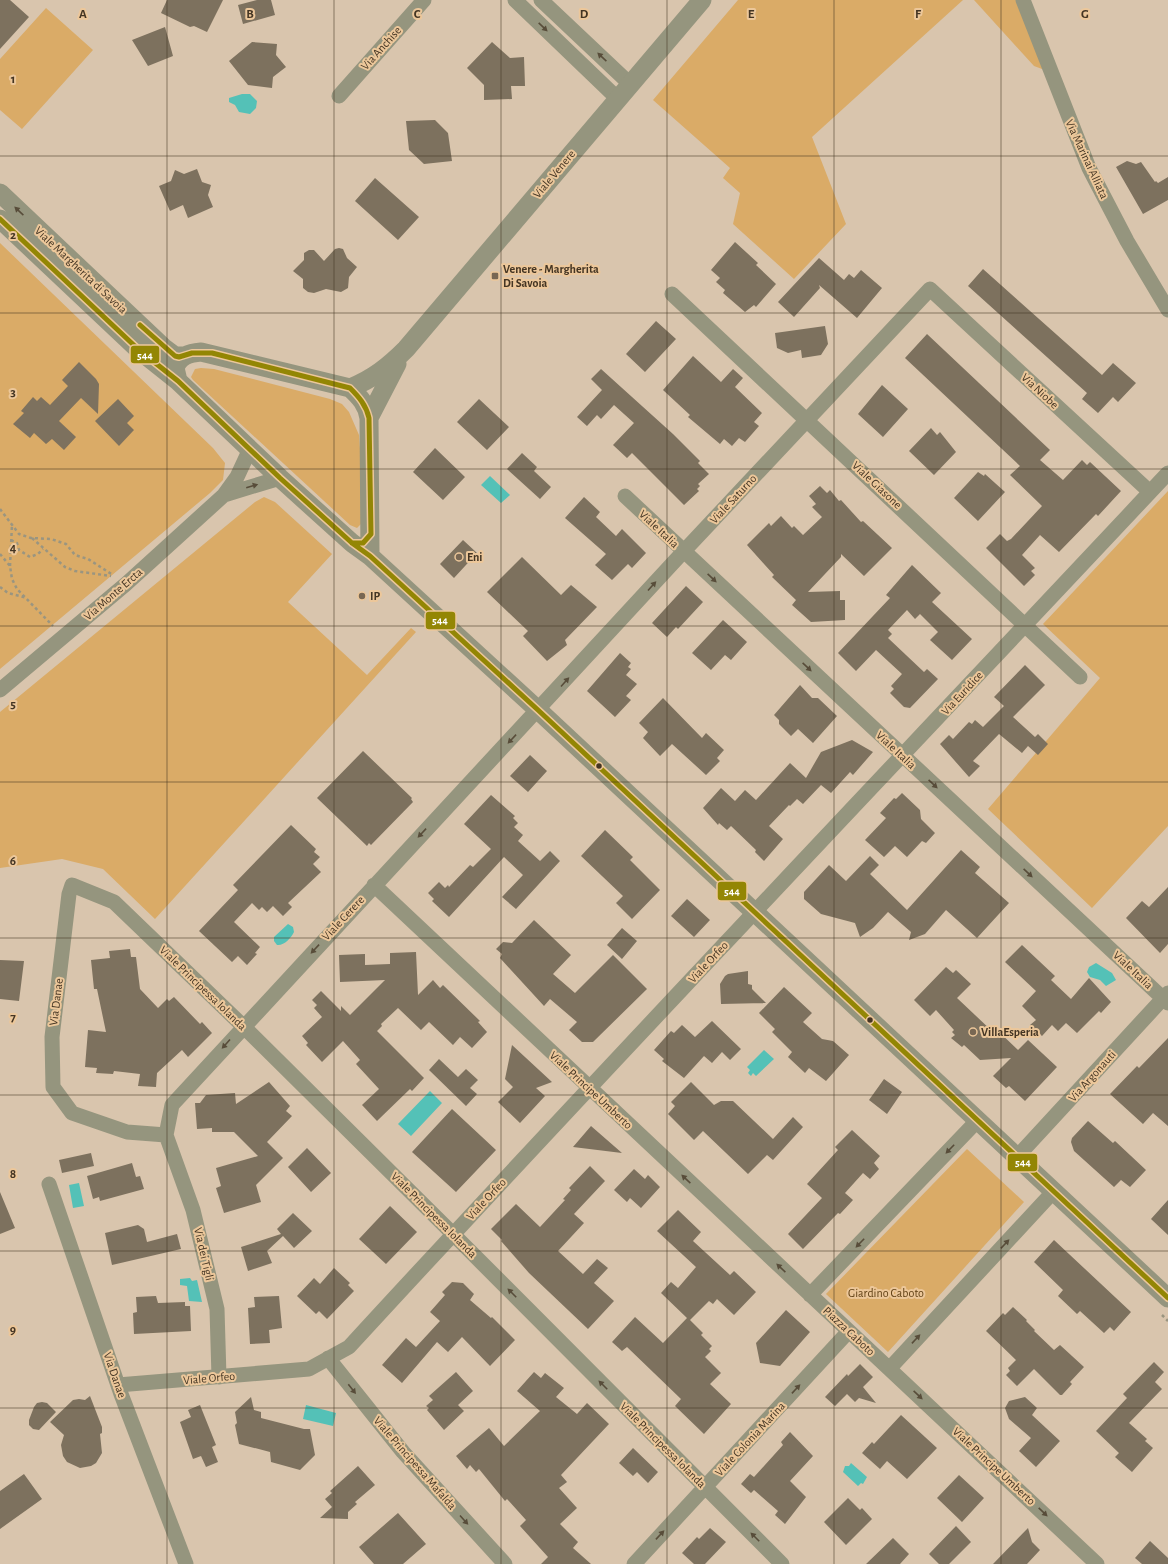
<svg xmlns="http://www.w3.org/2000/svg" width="1168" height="1564" font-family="'Alegreya Sans',sans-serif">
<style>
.green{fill:#daab67}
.water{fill:#54c1b7}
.building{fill:#7d715e}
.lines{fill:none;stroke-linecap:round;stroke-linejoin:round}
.path{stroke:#9a9580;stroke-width:2.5;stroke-dasharray:3 3;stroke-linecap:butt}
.minor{stroke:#95957e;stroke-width:15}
.tertiary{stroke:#95957e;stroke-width:19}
.bus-1-casing{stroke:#ecc79a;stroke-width:8}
.bus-1{stroke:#938604;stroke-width:5}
.oneway{fill:#584d3a}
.grid{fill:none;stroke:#443523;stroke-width:1;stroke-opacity:0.55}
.poi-dot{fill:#786753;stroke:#ecc79a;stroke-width:1.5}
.bus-dot{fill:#443523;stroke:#ecc79a;stroke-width:1.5}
.labels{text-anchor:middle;stroke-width:4;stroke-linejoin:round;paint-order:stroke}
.street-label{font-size:12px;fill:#443523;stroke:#ecc79a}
.poi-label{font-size:12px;font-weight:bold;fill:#443523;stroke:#ecc79a;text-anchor:start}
.park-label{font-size:12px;fill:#614115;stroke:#ecc79a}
.grid-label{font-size:13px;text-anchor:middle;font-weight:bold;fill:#443523;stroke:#ecc79a;stroke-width:4;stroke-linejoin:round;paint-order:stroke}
.line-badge{stroke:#ecc79a;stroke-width:1.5}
.badge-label{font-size:11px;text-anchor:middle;font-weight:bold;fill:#fff}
</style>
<rect width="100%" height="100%" fill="#d9c5ad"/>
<path class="green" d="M738,0H963L812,137L846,224L794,279L733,224L740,193L723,178L730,168L653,100Z
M974,0H1017L1043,64L1042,69L1034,66Z
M46,8L93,50L22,129L0,110V59Z
M0,243L213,448L225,463L223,480L210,493L0,669Z
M201,368L214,369L330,399L342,404L349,412L359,435L360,449L361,524L357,528L350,525L193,380L191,377L195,369Z
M1168,491V826L1092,908L988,809L1100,678L1043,624Z
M264,497L275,502L332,554L288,602L367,675L411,628L416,632L155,919L103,869L62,859L0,868V712L255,502Z
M967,1149L1024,1202L888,1352L826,1294Z"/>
<path class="water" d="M242,94H250L257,101L256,108L250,114L239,112L235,105L229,102V98Z
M490,476L510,495L501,503L481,485Z
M288,924L293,927L294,932C291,938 284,946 277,945L274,941V937Z
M1096,963L1112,973L1116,980L1106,986L1100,980L1090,977L1087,972L1089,967Z
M764,1050L774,1059L756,1076L753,1073L751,1076L748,1073L750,1070L747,1067Z
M430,1091L442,1103L411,1136L398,1124Z
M79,1183L84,1206L73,1208L69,1185Z
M190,1278L192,1281L197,1280L202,1302L189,1301L187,1286L180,1285V1279Z
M306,1405L336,1413L333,1426L303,1419Z
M851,1463L867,1477L863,1484L861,1483L858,1486L843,1472L845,1466H849Z"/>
<path class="building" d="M0,0H10L29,17L0,49Z
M167,0H223L207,32L194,26L190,27L161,13Z
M257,0H271L275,15L243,24L238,5Z
M165,27L173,56L148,66L132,40Z
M252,42L277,44L276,55L286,67L273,77L272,88L248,85L229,61Z
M492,42L510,58L524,57L525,86H511L512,99L484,100V85L467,68Z
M435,120L448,133L452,161L424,164L409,150L406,121Z
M1127,161L1136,164L1141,162L1155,182L1156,181L1158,183L1168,177V200L1143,214L1116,167Z
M197,169L202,182L211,185L208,195L213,207L188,218L183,205L170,211L159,186L171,181L175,170L184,174Z
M375,178L419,217L398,240L355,201Z
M735,242L758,263L756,265L776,284L756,307L754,305L745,312L723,293L725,290L716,282L720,278L711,270Z
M339,248L343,249L347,258L357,267L349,277L348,288L341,292L326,289L314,293L308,292L303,288V279L293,271L304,260V253L309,250H314L324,261L335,249Z
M819,258L844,280L849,274L854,278L861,270L882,288L857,318L819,285L820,288L794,317L778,302Z
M983,269L1102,375L1113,363L1136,383L1118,402L1113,397L1098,413L1082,399L1087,393L968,286Z
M656,321L676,339L645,372L626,354Z
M825,326L828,344L821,355L802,358L801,350L788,353L777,348L775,333Z
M927,334L1050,450L1040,460L1063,480L1082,460L1087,465L1090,462L1121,491L1098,516L1096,514L1059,552L1040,535L1022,555L1035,568L1031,571L1035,575L1024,586L986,548L1000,534L1007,541L1011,539L1042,506L1010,475L1020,466L905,358Z
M693,356L721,382L733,369L743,378L735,387L762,413L754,422L759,426L745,442L739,438L732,446L724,439L720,444L688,417L690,415L663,390Z
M79,362L96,379L99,384L98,414L81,398L59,421L76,437L64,450L52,439L46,444L34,433L30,438L13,424L24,413L21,411L33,397L37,401L41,397L50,405L68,386L62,380Z
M601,369L673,434L700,461L698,463L709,474L698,484L700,486L697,489L699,491L684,505L632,453L627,458L613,445L634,423L614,405L601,419L597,415L587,426L577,417L602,390L591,379Z
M882,385L908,409L883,437L858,414Z
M118,399L134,416L127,423L134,430L119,446L95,421Z
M479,399L509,427L487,450L457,422Z
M931,428L937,435L940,432L956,452L934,475L909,451Z
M435,448L465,477L443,500L413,472Z
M522,453L537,467L534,471L551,487L540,499L507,469Z
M978,472L984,476L985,474L1005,492L978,521L954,498Z
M820,486L827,493L830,490L839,501L841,500L861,522L863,521L892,548L864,576L841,554V557L808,592L840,591V600H845V620L811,622L792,605L796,600L772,577L774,575L747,545L769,523L771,526L781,516L792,528L794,526L803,535L822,517L812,507L816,504L809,496Z
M584,497L600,512L596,517L616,536L622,529L646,553L632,568L628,564L612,580L595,565L606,554L565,518Z
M463,540L477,553L454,578L440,564Z
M522,557L561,595L571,585L597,607L565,640L567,645L547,661L523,636L528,631L487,592Z
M912,565L941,593L932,602L972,639L952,660L930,640L938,632L920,614L915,619L907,610L888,630L892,634L888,638L924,672L927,669L938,679L910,708L904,707L890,693L894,689L891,686L902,674L876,650L856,671L838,653L890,598L886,595Z
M686,586L703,602L678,629L676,627L667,637L652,623Z
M723,620L747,642L731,660L725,655L711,670L692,653Z
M620,653L631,663L628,667L631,669L626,675L637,684L626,696L631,700L615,717L587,691Z
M1025,665L1045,685L1013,717L1035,737L1038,734L1048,744L1038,755L1028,746L1022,753L999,734L973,761L980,766L969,777L940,744L949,735L953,739L969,722L972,724L975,720L983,727L1004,706L994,697Z
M800,685L812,698H818L837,716L813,743L798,729L791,736L779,724V720L774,715Z
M663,698L702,738L706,733L724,750L717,758L720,761L706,775L672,744L660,756L643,738L648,732L639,723Z
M852,740L873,752L853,775L850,772L831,793L821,785L803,804L797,799L790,806L789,805L769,826L783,839L764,861L755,852L756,850L731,826L727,830L719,823L718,825L703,808L721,788L735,801L745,790L756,800L790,763L806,778L821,752Z
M363,751L412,798L411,799L413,802L371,845L369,843L367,846L317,798Z
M530,755L547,771L528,792L510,776Z
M902,793L920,810L921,819L935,833L926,843L922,841L907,857L895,846L884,857L865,840L886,818L880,813L894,798L896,799Z
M491,795L515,816L513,818L518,823L514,827L523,835L518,841L540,861L550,851L560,861L516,909L502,897L523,875L504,857L449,917L432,901L434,899L428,893L439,882L445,888L448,885L449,887L470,865L473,867L491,849L464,824Z
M291,825L316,849L314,852L320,857L313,864L321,872L288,903L292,907L283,916L273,906L267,912L262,907L259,910L252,903L234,922L260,947L255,953L257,954L247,965L238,956L232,962L199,931L238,890L233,885Z
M605,830L633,857L630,860L660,890L632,919L616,903L623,896L581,856Z
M961,850L980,867L975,873L1009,903L977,938L946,910L925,934L909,940L911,932L888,912L873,928L860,937L855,923L821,914L804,899V892L829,865L846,881L870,856L879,865L870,874L907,910Z
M1168,887V944L1160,953L1126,918L1142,901L1149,907Z
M687,899L710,920L694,937L671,916Z
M534,920L571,955L553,974L575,993L613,955L647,989L593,1042H582L569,1030L577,1022L550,999L544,1006L500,958L502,954L496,949L503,942L512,943Z
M622,928L637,941L622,959L607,945Z
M1022,945L1055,976L1051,980L1071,999L1089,978L1111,1002L1101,1013L1099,1011L1077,1033L1066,1023L1058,1031L1052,1025L1042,1036L1030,1025L1036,1020L1022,1006L1036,991L1005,962Z
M130,949L131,957H136L140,989L158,1008L167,999L169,1001L174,997L200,1024L202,1022L212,1033L188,1057L182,1050L157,1073L156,1087L138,1086L140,1074L114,1071L113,1074L96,1073L97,1068L85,1067L88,1030L106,1032L97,989H94L91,960L110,958L109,951Z
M416,952L418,995L433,980L440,988L443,985L480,1021L478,1022L487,1032L472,1048L460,1037L453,1045L429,1022L421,1030L398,1008L381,1024L382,1026L377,1031L424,1078L412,1091L410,1089L377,1121L362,1105L379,1089L356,1064L360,1060L343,1041L322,1062L306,1045L308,1043L302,1036L322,1017L314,1008L317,1005L312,1000L321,991L341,1011V1006L350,1015L385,980L340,982L339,955L365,954V965L390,964V953Z
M0,960L24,961L19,1001L0,999Z
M946,967L953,973L956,970L971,984L957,998L993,1032L996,1029L1018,1050L1028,1040L1057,1067L1025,1101L1009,1086L1006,1088L993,1076L1011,1058L980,1060L964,1045L962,1047L951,1038L955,1035L952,1032L954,1030L936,1010L930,1016L914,1000Z
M748,971V984L752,985V989L766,1003L721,1004L720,984L725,976L728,974Z
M784,987L812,1013L803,1022L822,1039L833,1041L849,1055L826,1081L809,1068L805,1073L788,1057L792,1052L772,1032L775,1029L759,1013Z
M712,1021L741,1049L730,1060L722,1052L712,1063L704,1056L684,1078L662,1061L664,1059L654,1050L671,1031L674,1033L682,1025L695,1037Z
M1168,1038V1126L1153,1113L1143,1124L1110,1094L1137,1066L1139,1068Z
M512,1045L552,1082L536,1088L545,1096L520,1123L498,1102L513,1087L505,1079Z
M439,1059L458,1077L466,1069L478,1080L470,1088L477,1094L466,1106L429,1070Z
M884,1079L902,1092L887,1114L869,1100Z
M269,1082L290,1106L286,1111L292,1116L267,1142L283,1158L256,1185L261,1202L224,1213L216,1188L221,1186L216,1168L258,1156L234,1132H212V1128L197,1129L195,1103H200L206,1095L235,1093L236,1104Z
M691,1082L714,1105L721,1101H733L773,1139L793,1117L803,1127L773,1160L767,1155L748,1174L703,1131L694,1140L668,1114L675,1106L671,1102Z
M452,1109L496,1150L456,1192L412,1152Z
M1088,1121L1113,1143L1115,1141L1146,1170L1130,1187L1121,1180L1114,1187L1074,1151L1071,1142L1072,1138Z
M591,1126L622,1153L573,1147Z
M852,1130L880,1156L874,1163L879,1169L870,1179L863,1173L845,1193L853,1200L840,1214L838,1213L803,1249L788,1234L822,1198L807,1184L838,1150L835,1147Z
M307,1148L331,1173L311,1192L288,1167Z
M91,1153L94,1166L62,1173L59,1160Z
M132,1163L136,1177L140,1176L144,1189L100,1201L99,1197L93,1199L87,1176Z
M590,1166L605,1181L574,1214L584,1223L558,1251L583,1274L597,1259L608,1268L594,1283L614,1301L588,1329L529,1273L501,1241L502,1240L491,1229L516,1204L540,1227L565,1200L563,1199L571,1190L569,1188Z
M634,1169L645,1179L648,1175L660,1187L641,1208L630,1198L627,1202L614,1190Z
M0,1192L15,1228L0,1234Z
M1168,1200V1235L1151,1219Z
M390,1206L417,1232L386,1264L359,1239Z
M678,1210L701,1232L693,1241L730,1275L734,1271L756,1292L734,1315L717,1299L713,1304L709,1301L690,1320L703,1333L701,1335L712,1346L709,1349L711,1351L705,1357L721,1373L710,1384L731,1404L704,1434L675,1406L681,1399L627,1347L622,1351L612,1342L635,1317L663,1343L687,1318L661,1293L671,1282L678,1288L696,1267L657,1231Z
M293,1213L312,1231L294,1248L283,1236L267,1251L272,1263L248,1271L241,1247L281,1234L277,1229Z
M138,1225L144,1229L147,1242L177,1234L181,1249L112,1265L105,1233Z
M1054,1240L1131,1312L1114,1331L1110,1327L1104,1333L1080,1311L1077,1314L1058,1296L1063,1290L1034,1262Z
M334,1268L350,1283L348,1285L354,1291L327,1319L319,1311L316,1314L297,1296L314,1278L320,1284Z
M452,1282L463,1283L474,1294L470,1300L491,1318L492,1317L515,1340L490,1366L462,1337L448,1352L437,1342L402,1383L382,1365L406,1338L416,1347L440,1321L430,1312L445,1295L442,1292Z
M156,1296L158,1303L185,1302V1306H190L191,1331L134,1334L133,1313L137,1312L136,1297Z
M279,1296L282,1328L269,1330L270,1343L250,1344L248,1308L255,1307L254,1297Z
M1013,1307L1027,1320L1026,1321L1035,1330L1034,1331L1054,1350L1060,1345L1084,1367L1070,1382L1072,1384L1062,1395H1060L1034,1369L1017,1386L1006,1375L1010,1371L1008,1368L1016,1360L986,1331L1003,1313L1005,1315Z
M786,1310L810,1332L780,1366L760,1363L756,1343Z
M1154,1362L1164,1372L1155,1382L1162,1389L1129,1423L1147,1439L1145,1441L1153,1448L1132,1472L1115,1457L1119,1453L1096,1431L1127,1398L1123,1394Z
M860,1364L873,1377L863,1387L876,1403L859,1398L855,1402L847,1394L835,1406L825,1397L847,1374L848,1376Z
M456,1372L473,1391L458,1405L464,1411L444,1430L427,1410L429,1408L426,1406L433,1400L429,1396Z
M534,1372L541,1378L545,1373L564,1388L556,1397L577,1414L587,1403L609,1424L561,1475L567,1482L559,1488L577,1508L560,1524L578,1542L573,1548L591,1564H541L548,1557L520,1526L526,1520L507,1499L505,1501L479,1469L476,1472L470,1465L467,1469L456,1456L489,1428L504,1446L540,1411L517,1391Z
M90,1396L102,1427V1433L100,1434L102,1453L96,1463L91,1466L80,1468L67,1462L63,1456L61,1445L64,1435L50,1422L73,1400L79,1399L85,1400Z
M251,1397L254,1410L261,1412V1418L304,1429H310L315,1455L300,1470L271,1462L270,1452L239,1444L235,1425L237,1423L235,1412Z
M1025,1397L1037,1408L1032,1415L1060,1441L1036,1467L1019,1451L1031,1438L1009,1419L1005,1408L1009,1401Z
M42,1402L47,1403L56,1412L39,1430L33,1429L29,1425V1420L34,1407L37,1403Z
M200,1405L216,1445L212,1447L218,1462L206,1467L201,1456L193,1459L180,1422L191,1417L188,1410Z
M901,1415L937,1448L907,1479L887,1461L880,1469L862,1453L872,1442L874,1444Z
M790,1432L813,1456L790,1481L806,1497L785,1524L775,1515L778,1511L754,1490L751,1493L741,1484L750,1474L754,1477L783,1445L781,1442Z
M633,1448L658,1472L648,1483L637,1472L633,1476L619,1463Z
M358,1466L375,1485L355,1502L357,1504L348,1512V1519L320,1518L332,1507L325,1499L332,1493L330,1491Z
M24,1474L42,1499L0,1529V1491Z
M959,1475L984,1498L962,1522L937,1498Z
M848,1498L860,1510L862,1508L872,1519L846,1545L824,1522Z
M398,1513L426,1544L403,1564H374L359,1547Z
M956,1526L971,1542L949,1564H939L929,1554Z
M710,1528L726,1542L705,1564H694L682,1553L697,1537L699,1539Z
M1028,1528L1032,1542L1040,1550L1027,1564H993Z
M893,1538L909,1554L900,1564H866Z
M1150,1541L1168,1558V1564H1142L1135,1558Z"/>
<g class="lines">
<path class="path" d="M0,509L19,534L31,538L51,539L66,544L75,555L88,559L113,575
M32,538L65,567L75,571L111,576
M11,540L17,543L19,550L30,557L38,554L43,549
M0,554L10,566L12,579L17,589L53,626
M10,566L12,525
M0,587L8,593L27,598
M1162,1315L1168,1321"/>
<path class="minor" d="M515,0L618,99
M541,0L630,84
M1023,0L1089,168L1127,241L1168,310
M339,96L424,0
M672,294L1080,677
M224,495L280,478
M625,496L1168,1003
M0,690L126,584L224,495L237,477L250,449
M374,885L1097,1564
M166,1135L172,1105L684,551L930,289L1150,492
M166,1135L127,1132L72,1113L53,1087L52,1037L69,894L72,885L114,902L243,1026L453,1234L782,1564
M166,1135L193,1210L217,1309L219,1377
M1016,1158L1168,993
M49,1184L121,1394L186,1564
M810,1295L977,1121
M328,1358L403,1452L505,1564
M890,1368L1053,1192
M118,1385L309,1369L349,1347C619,1053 895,764 1168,473
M634,1564L849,1331"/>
<path class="tertiary" d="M0,193L163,347L175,356H183
M0,219L139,350L178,381L280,478L352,543L370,556L538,710L1168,1298
M178,381L175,368C179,356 189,353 201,352L350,388C360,397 367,405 369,418L370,556
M350,388C373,379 389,366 406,349L702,0
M369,418L397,364"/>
<defs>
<path id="bus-1" d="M0,219L139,350L178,381L280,478L352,543L370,556L538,710L1168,1298
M140,325L175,356L179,357L192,353H212L350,388C359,397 366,405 369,418L371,534L363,543H352"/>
</defs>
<use href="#bus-1" class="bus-1-casing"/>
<use href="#bus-1" class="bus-1"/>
</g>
<defs><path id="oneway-solid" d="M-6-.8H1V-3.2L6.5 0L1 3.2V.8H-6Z"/></defs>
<g class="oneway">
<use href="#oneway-solid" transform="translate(543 27) rotate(44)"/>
<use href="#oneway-solid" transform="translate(602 57) rotate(-137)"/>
<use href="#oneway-solid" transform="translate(19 211) rotate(-137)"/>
<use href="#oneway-solid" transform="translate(252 486) rotate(-16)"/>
<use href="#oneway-solid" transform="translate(712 578) rotate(43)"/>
<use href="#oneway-solid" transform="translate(652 586) rotate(-48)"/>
<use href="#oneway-solid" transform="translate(807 667) rotate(43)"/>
<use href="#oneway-solid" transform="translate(565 682) rotate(-48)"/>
<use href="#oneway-solid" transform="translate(512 739) rotate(133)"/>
<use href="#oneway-solid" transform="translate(933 784) rotate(43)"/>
<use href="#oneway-solid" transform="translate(422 833) rotate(133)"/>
<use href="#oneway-solid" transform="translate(1028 873) rotate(43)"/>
<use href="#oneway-solid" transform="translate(315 949) rotate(133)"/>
<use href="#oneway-solid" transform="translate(226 1044) rotate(132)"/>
<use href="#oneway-solid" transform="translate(950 1149) rotate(134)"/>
<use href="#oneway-solid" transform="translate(686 1179) rotate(-137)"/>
<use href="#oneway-solid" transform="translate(860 1243) rotate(134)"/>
<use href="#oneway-solid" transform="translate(1005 1244) rotate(-47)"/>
<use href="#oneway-solid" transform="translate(781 1268) rotate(-137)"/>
<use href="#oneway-solid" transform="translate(512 1293) rotate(-135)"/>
<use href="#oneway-solid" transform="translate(916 1339) rotate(-47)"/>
<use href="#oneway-solid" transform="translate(603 1385) rotate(-135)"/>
<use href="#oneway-solid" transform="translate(352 1389) rotate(52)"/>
<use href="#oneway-solid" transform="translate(796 1389) rotate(-47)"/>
<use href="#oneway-solid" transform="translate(918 1395) rotate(43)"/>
<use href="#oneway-solid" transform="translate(1043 1512) rotate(44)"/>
<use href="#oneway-solid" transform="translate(464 1520) rotate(48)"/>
<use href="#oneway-solid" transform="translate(660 1535) rotate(-47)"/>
<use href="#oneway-solid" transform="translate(755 1537) rotate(-135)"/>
</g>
<path class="grid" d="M167,0V1564M334,0V1564M501,0V1564M667,0V1564M834,0V1564M1001,0V1564M0,156H1168M0,313H1168M0,469H1168M0,626H1168M0,782H1168M0,938H1168M0,1095H1168M0,1251H1168M0,1408H1168"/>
<g class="poi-dot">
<rect x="491" y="272" width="8" height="8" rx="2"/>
<circle cx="459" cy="557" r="4"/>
<circle cx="362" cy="596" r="4"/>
<circle cx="973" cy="1032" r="4"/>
</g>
<g class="bus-dot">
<circle cx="599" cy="766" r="3.5"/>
<circle cx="870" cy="1020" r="3.5"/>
</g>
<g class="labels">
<g class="street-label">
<text transform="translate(381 48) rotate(-48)" y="4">Via Anchise</text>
<text transform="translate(1087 159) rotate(65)" y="4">Via Marinai Alliata</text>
<text transform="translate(554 174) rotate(-50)" y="4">Viale Venere</text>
<text transform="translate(81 270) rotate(43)" y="4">Viale Margherita di Savoia</text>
<text transform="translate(1040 391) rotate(43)" y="4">Via Niobe</text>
<text transform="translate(877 485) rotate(43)" y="4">Viale Giasone</text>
<text transform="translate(733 499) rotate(-47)" y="4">Viale Saturno</text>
<text transform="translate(659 529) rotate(43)" y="4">Viale Italia</text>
<text transform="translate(113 594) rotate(-41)" y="4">Via Monte Ercta</text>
<text transform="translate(962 693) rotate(-47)" y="4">Via Euridice</text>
<text transform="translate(896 750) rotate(43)" y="4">Viale Italia</text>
<text transform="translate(343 918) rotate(-47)" y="4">Viale Cerere</text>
<text transform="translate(708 962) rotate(-47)" y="4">Viale Orfeo</text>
<text transform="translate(1133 970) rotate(43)" y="4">Viale Italia</text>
<text transform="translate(203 988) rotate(44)" y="4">Viale Principessa Iolanda</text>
<text transform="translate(56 1002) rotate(-83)" y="4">Via Danae</text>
<text transform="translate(1092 1076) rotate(-48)" y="4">Via Argonauti</text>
<text transform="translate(591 1090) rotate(43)" y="4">Viale Principe Umberto</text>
<text transform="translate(486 1199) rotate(-47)" y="4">Viale Orfeo</text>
<text transform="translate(434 1215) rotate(45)" y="4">Viale Principessa Iolanda</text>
<text transform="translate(204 1254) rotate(77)" y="4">Via dei Tigli</text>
<text transform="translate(849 1331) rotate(43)" y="4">Piazza Caboto</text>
<text transform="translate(115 1375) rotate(71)" y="4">Via Danae</text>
<text transform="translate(209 1378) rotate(-5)" y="4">Viale Orfeo</text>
<text transform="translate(750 1439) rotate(-47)" y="4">Viale Colonia Marina</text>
<text transform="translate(663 1445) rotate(45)" y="4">Viale Principessa Iolanda</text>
<text transform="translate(415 1463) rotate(49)" y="4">Viale Principessa Mafalda</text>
<text transform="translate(994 1466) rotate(43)" y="4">Viale Principe Umberto</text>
</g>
<g class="poi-label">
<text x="503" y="273">Venere - Margherita<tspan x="503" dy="14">Di Savoia</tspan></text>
<text x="467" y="561">Eni</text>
<text x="370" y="600">IP</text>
<text x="981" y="1036">VillaEsperia</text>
</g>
<g class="park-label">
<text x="886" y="1297">Giardino Caboto</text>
</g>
</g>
<g class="grid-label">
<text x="83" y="18">A</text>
<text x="250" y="18">B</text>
<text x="417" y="18">C</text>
<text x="584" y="18">D</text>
<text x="751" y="18">E</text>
<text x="918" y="18">F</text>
<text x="1085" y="18">G</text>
<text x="13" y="83">1</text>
<text x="13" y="239">2</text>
<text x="13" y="396">3</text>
<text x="13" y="552">4</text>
<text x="13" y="708">5</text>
<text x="13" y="865">6</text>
<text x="13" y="1021">7</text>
<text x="13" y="1178">8</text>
<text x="13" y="1334">9</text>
</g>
<g class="line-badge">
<rect x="130" y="345" width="30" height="19" rx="4" fill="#938604"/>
<rect x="425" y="611" width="31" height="19" rx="4" fill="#938604"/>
<rect x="717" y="881" width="30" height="20" rx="4" fill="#938604"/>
<rect x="1007" y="1153" width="31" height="19" rx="4" fill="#938604"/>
</g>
<g class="badge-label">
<text x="145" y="359">544</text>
<text x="440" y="624">544</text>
<text x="732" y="895">544</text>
<text x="1023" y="1166">544</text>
</g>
</svg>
